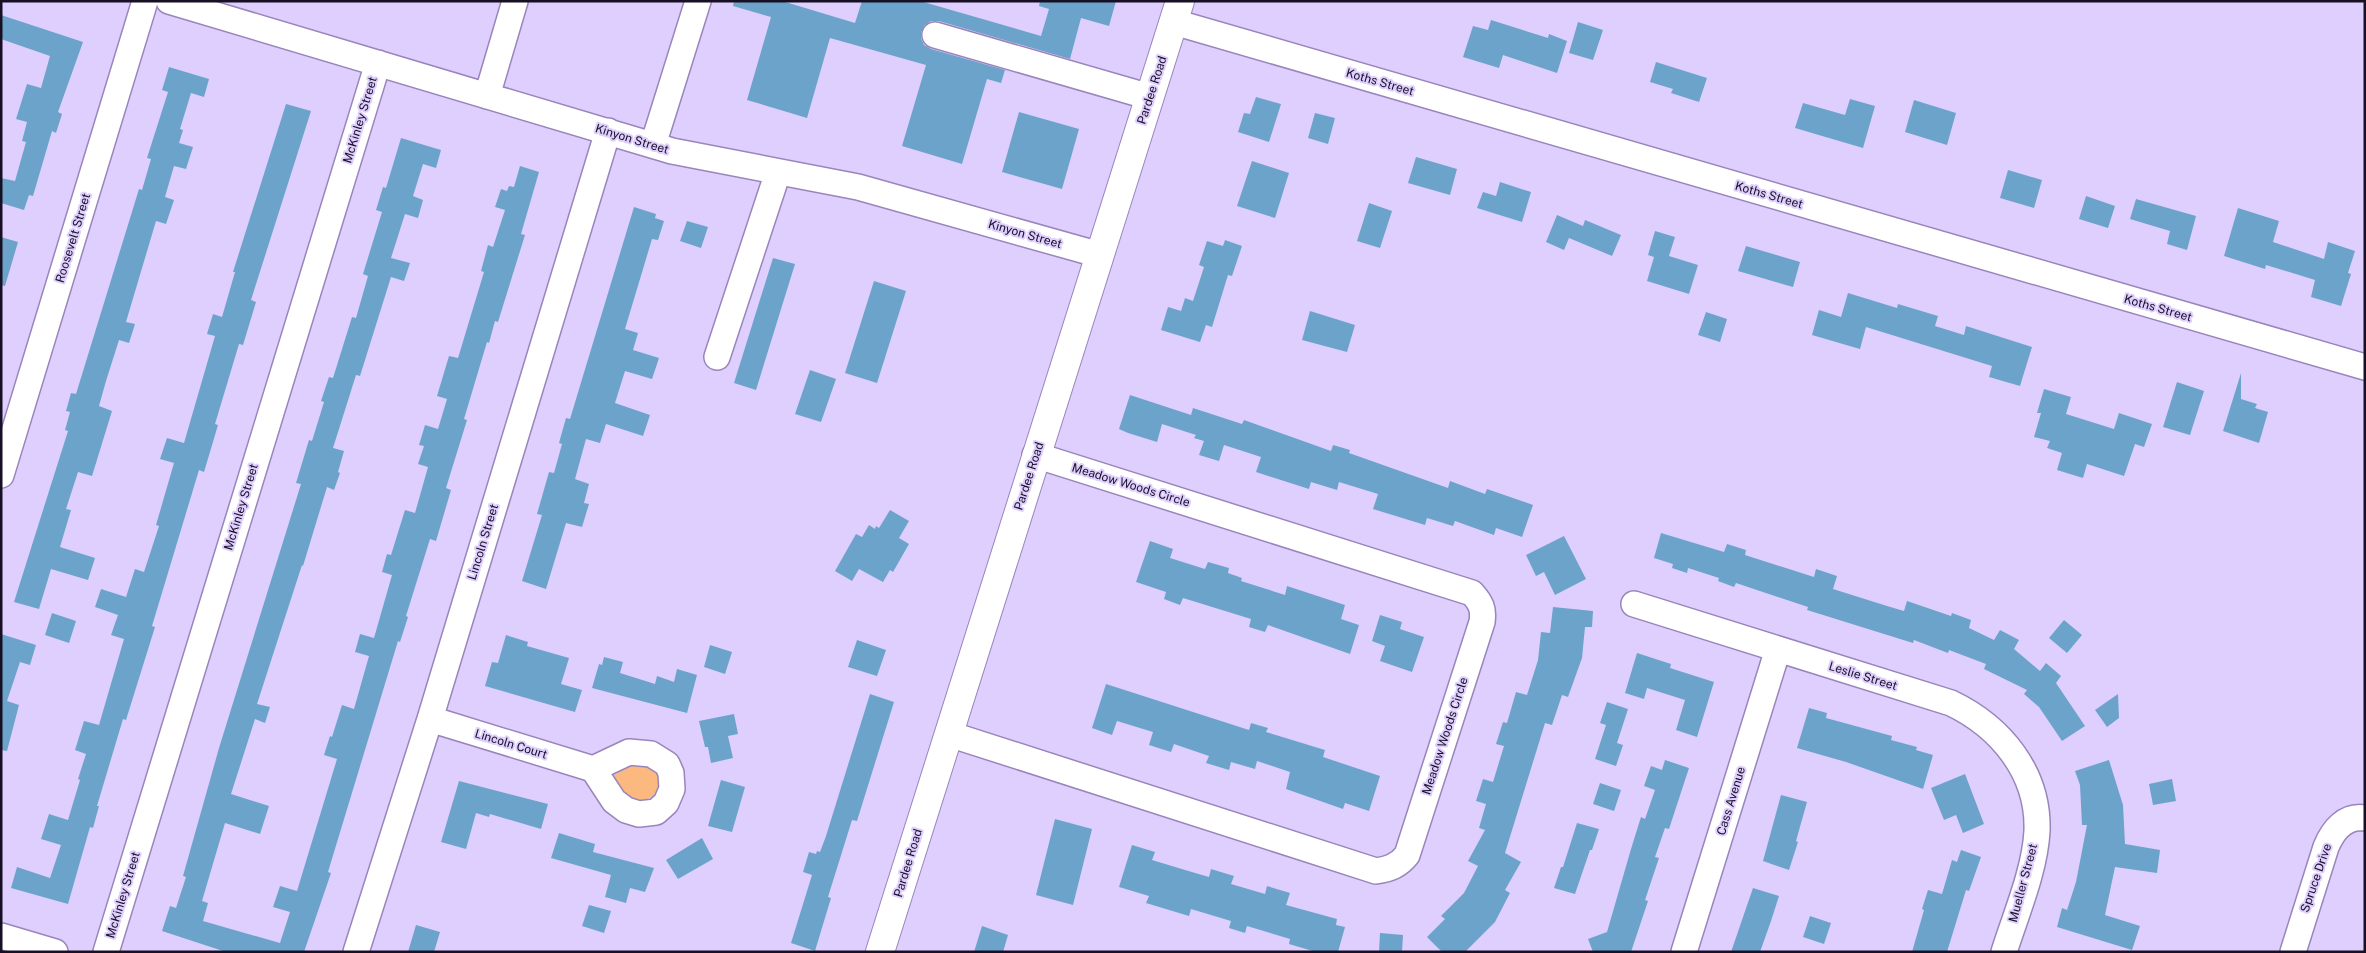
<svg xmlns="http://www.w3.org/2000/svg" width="2366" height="953" font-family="'Public Sans',sans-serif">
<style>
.green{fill:#fbb87f}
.building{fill:#6ca3ca}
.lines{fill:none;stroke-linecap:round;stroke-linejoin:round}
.minor-casing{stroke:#9985bb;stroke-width:28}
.major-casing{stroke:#9985bb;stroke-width:30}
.minor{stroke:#fff;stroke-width:25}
.major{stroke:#fff;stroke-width:28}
.labels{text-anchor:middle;stroke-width:4;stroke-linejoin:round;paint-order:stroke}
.street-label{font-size:12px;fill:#170f24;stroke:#dfcffe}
</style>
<rect width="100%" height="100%" fill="#dfcffe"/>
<path class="green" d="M644,763C648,766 654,769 657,773C670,788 640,817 622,789C619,784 615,781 614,775L632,765Z"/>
<path class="building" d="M734,1H782L855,23L862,1H920L1041,36L1049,9L1039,6L1040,1H1116L1109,26L1081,18L1070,59L939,21H931L925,25L921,32V38L924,45L931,49L1005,70L1001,83L987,79L962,164L902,146L926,65L830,38L807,118L747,100L771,17L733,6Z
M1,15L83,42L58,112L62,114L56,133L52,131L33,196L29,195L24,210L1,203V178L15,181L26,142L22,141L27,122L16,119L27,84L41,88L50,56L1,39Z
M1491,20L1548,38L1549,34L1567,41L1557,73L1503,55L1499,68L1463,57L1473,26L1488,30Z
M1578,22L1603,30L1593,60L1569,53Z
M1656,62L1707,78L1699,102L1671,93L1673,89L1650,82Z
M169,67L209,79L204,97L191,93L180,129L183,130L179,143L193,147L186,169L174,166L165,197L174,200L166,224L156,221L126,322L135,324L129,343L119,340L106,381L99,406L112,411L92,476L78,472L66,509L71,510L60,547L95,558L88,580L51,569L39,609L14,602L68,431L65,430L70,412L66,411L71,393L76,394L139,189L142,190L151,159L147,158L168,92L162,90Z
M1256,97L1281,104L1269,142L1238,132L1244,113L1250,114Z
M1850,99L1875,106L1863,148L1795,128L1803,103L1845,115Z
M1914,100L1956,113L1947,145L1905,132Z
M286,104L311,111L251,300L256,302L243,345L239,344L215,424L218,425L204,472L199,470L152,626L155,627L126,720L123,719L97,806H99L93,828L90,827L68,904L11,888L17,867L50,878L61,845L41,839L49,814L68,820L80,780L78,779L86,754L75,750L84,721L99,725L124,639L111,635L118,615L95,607L101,589L126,597L135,569L144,572L159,526L156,525L174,463L160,459L167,438L184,443L215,336L207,334L213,314L222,317L235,272H233Z
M1019,112L1079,129L1062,189L1002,172Z
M1315,113L1335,118L1328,144L1308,138Z
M401,138L441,150L436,168L423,164L413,196L423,200L418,218L405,214L391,258L410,263L404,281L391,277L360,376L356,375L333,448L344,451L338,472L340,473L334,490L327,487L303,566L302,565L257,704L270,707L265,723L255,719L231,794L269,806L260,834L225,823L202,901L208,903L203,921L280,943L290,912L273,907L280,886L297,891L337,759L324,755L330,736L332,737L342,705L354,709L369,656L355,652L360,634L374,638L392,575L382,572L387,554L391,555L405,510L415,513L428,467L418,464L424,446L419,445L425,425L438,429L447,399L437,396L449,356L458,358L484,272L481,271L488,245L493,247L505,210L495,207L501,189L507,191L509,186L514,187L520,166L539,172L521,234L525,235L498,322L495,321L489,343L487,342L464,419L467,420L446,488L451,490L436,541L430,539L406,616L408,617L400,642L398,641L328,872L331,873L304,952H226L162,931L170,906L176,908L186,877L183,876L219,748L301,484L296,483L309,440L312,441L324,402L321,401L329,377L333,378L352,317L356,318L368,276L363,274L382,212L376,210L383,187L386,188Z
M1416,157L1457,169L1450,195L1408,183Z
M1252,161L1289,173L1275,218L1237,206Z
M2008,170L2042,180L2034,208L2000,198Z
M1500,182L1531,192L1522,222L1477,208L1483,192L1496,196Z
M2086,196L2115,206L2108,228L2079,219Z
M2136,199L2196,216L2187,250L2167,244L2170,231L2130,219Z
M1369,203L1392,211L1380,248L1357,241Z
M634,207L656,214L655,218L664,221L658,240L652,239L625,329L638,333L633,350L659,358L652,379L625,371L615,403L650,415L643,436L606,424L600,443L586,439L575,479L589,484L584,503L589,504L582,527L566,523L546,589L522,581L542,515L537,514L549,472L554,473L562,444L559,443L566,418L570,419Z
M2238,208L2279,221L2273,242L2324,259L2328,242L2355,251L2348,273L2351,274L2341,306L2311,297L2315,280L2266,265L2265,269L2224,256Z
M1557,215L1583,226L1585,220L1621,235L1612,256L1569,238L1564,250L1546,242Z
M687,221L708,227L701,248L680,241Z
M1655,231L1675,237L1669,256L1698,265L1689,294L1647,281L1654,257L1648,255Z
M1,237L18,242L5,286L1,285Z
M1225,240L1242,246L1232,276L1228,275L1212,327L1206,325L1200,342L1161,330L1168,307L1181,311L1185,298L1193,301L1204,267L1199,265L1207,241L1223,246Z
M1746,246L1800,262L1793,287L1738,271Z
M773,258L795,264L756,390L734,383Z
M874,281L906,291L877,383L845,373Z
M1848,293L1897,308L1898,304L1938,316L1935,326L1964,335L1966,326L2032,347L2020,386L1989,377L1992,366L1866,327L1860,349L1812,335L1819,310L1841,317Z
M1310,311L1355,325L1347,352L1302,340Z
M1706,312L1727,319L1720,342L1698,335Z
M810,370L836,379L821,422L795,414Z
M2241,373V399L2257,404L2255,408L2268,412L2259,443L2223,431Z
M2177,382L2204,391L2190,435L2163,427Z
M2044,389L2071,397L2066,414L2114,429L2119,413L2152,424L2144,447L2135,444L2124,476L2087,464L2083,478L2057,470L2062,453L2047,448L2050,441L2034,437L2041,413H2037Z
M1130,395L1191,415L1193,408L1242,424L1244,420L1331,451L1333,445L1350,450L1349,453L1448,488L1450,481L1485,494L1487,489L1533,505L1522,537L1496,528L1494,535L1455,521L1453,526L1427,518L1425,525L1373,509L1378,494L1339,482L1337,490L1311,482L1309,489L1256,472L1261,457L1224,445L1219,461L1199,455L1204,441L1194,438L1196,435L1162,424L1157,442L1128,433L1119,429Z
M890,510L909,521L899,538L909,544L893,572L890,570L883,582L859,569L852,581L835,571L856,534L862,537L869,525L875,529L876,526L879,528Z
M1661,533L1724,552L1727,544L1746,550L1745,555L1814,577L1816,569L1837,576L1833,589L1887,606L1904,611L1907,601L1951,616L1952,613L1971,620L1969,628L1994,640L2000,630L2019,640L2014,649L2040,671L2046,663L2061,676L2056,683L2085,726L2062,741L2039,707L2024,694L2027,690L1984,669L1986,664L1949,650L1948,653L1914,640L1913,643L1807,610L1808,607L1736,583L1734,587L1718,581L1719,578L1688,568L1687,573L1672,568L1673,564L1654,558Z
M1564,536L1586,579L1555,595L1544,572L1536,576L1526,555Z
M1150,541L1173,549L1170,558L1205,569L1208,562L1229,568L1228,573L1242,578L1241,581L1285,595L1287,586L1345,605L1341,619L1359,625L1350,654L1268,625L1265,632L1249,627L1251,619L1183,598L1180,605L1164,599L1166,592L1136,582Z
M1553,607L1593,611L1592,627H1585L1582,658L1568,697L1562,695L1552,725L1545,723L1505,853L1521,862L1505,890L1510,893L1495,922L1465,952H1442L1427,937L1445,919L1441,916L1464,893L1478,866L1468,861L1485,830L1479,828L1486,804L1476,801L1483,779L1493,782L1504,746L1496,744L1503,722L1507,723L1516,692L1527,695L1538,660L1541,632L1550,633Z
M52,613L76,621L69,643L45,635Z
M1380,615L1402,622L1400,629L1424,637L1412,672L1380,661L1385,646L1372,641Z
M2064,620L2082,635L2067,653L2049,638Z
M1,634L36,645L30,665L20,662L7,701L19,705L7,751L1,750Z
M506,635L528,642L527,646L569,658L561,684L582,690L575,712L485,686L492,662L498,663Z
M857,640L886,650L877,676L848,667Z
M710,645L732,652L725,674L704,667Z
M1637,653L1671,664L1670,668L1714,682L1697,737L1676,730L1685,700L1647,688L1644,699L1625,693Z
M604,657L623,662L620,673L655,684L657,676L674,682L677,669L697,675L687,713L592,688L599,664L602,665Z
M1106,684L1249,730L1251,723L1268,728L1266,732L1325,750L1323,757L1380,776L1369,811L1345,803L1343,809L1286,789L1290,772L1257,761L1255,769L1231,762L1229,770L1206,763L1209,756L1174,744L1171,752L1149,745L1153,732L1117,721L1112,735L1092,728Z
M870,694L894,702L857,821L852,820L828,897L831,898L815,951L791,943L812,875L803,872L809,852L816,854L817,851L820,852L826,836Z
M2118,694L2119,718L2107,727L2095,710Z
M1607,702L1628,709L1617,743L1623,745L1616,766L1595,759L1606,725L1600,723Z
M1809,708L1827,713L1826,718L1892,736L1891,740L1917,747L1916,750L1933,755L1923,789L1846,762L1797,748Z
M734,714L738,734L728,736L733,758L711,763L708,747H705L699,721Z
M1665,760L1689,768L1669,829L1665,828L1655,857L1659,858L1645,900L1648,901L1631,952H1593L1588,939L1607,932L1631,849L1641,817L1645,819L1655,790L1644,786L1651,766L1662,770Z
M2109,760L2123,805L2125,844L2160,850L2157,873L2115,867L2105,915L2140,926L2132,950L2057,927L2062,908L2067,910L2076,882L2087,825H2082L2080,785L2075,771Z
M1965,774L1984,824L1963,833L1956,815L1944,820L1931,788Z
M2172,779L2176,801L2153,805L2149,784Z
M721,780L745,787L732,832L708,826Z
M459,781L548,804L541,829L490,814L489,817L476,813L466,849L441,842Z
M1600,783L1621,790L1614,811L1593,804Z
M1781,795L1807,802L1796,841L1798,842L1789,870L1763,861Z
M1055,819L1092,829L1073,905L1036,895Z
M1577,823L1599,829L1592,850H1590L1575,894L1554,888L1561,867H1563Z
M559,833L595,844L593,852L654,868L645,892L630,888L626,903L605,897L611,875L551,858Z
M702,838L713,859L678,879L666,860Z
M1132,845L1155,852L1152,860L1185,870L1209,877L1211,869L1234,876L1231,884L1265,894L1267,886L1290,893L1286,905L1337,919L1336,925L1345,927L1338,952H1316L1289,944L1290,939L1247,926L1245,933L1229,928L1231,921L1191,909L1189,916L1146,903L1149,896L1119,887Z
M1961,850L1981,857L1969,891L1966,890L1947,952H1912L1924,910L1922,909L1928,890L1942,894L1952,860L1957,862Z
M1753,888L1779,896L1771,921L1760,952H1731Z
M589,905L611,911L604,933L582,926Z
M1810,916L1831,923L1824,944L1803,937Z
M416,925L440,932L434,952H408Z
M982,926L1008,935L1003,952H974Z
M1380,933L1403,935L1402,952H1379Z"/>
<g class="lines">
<defs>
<path id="minor" d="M169,1L672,151L858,187L1100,255
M1174,22L2365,367
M935,35L1150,97
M487,96L515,1
M653,145L698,1
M717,357L778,172
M1,475L145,1
M1634,604L1951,703C2001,727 2039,773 2037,831C2035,870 2016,914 2004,952
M430,719L593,769L614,801L626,810L639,814L656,812L666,803L672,789L671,773L667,764L651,754L629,752L593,769
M949,734L1376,871C1390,869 1399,865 1407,855L1482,622C1484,609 1481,603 1472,593L1035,455
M1,936L55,952
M106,952L378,63
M356,952L430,719L608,131
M1684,952L1778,649
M2293,952L2326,847C2333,830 2345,815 2365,818"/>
<path id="major" d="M880,952L1180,1"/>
</defs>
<use href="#minor" class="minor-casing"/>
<use href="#major" class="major-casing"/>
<use href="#minor" class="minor"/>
<use href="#major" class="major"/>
</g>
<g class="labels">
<g class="street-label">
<text transform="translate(1380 82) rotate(16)" y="4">Koths Street</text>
<text transform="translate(1152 90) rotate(-72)" y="4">Pardee Road</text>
<text transform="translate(360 120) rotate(-73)" y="4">McKinley Street</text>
<text transform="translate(632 139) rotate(17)" y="4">Kinyon Street</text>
<text transform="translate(1769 195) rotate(16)" y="4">Koths Street</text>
<text transform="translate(1025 234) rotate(16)" y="4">Kinyon Street</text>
<text transform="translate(73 238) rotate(-73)" y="4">Roosevelt Street</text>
<text transform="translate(2158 308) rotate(16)" y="4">Koths Street</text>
<text transform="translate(1029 476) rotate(-72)" y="4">Pardee Road</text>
<text transform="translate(1131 485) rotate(17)" y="4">Meadow Woods Circle</text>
<text transform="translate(241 507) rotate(-73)" y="4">McKinley Street</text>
<text transform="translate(483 542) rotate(-73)" y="4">Lincoln Street</text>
<text transform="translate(1863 676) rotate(17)" y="4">Leslie Street</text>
<text transform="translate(1445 736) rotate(-72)" y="4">Meadow Woods Circle</text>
<text transform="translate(511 744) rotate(17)" y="4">Lincoln Court</text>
<text transform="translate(1731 801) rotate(-73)" y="4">Cass Avenue</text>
<text transform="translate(908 863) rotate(-73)" y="4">Pardee Road</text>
<text transform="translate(2316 878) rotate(-71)" y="4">Spruce Drive</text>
<text transform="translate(2023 883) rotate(-75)" y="4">Mueller Street</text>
<text transform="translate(123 895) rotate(-73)" y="4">McKinley Street</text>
</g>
</g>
<rect width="2366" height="953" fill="none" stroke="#170f24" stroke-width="5"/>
</svg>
